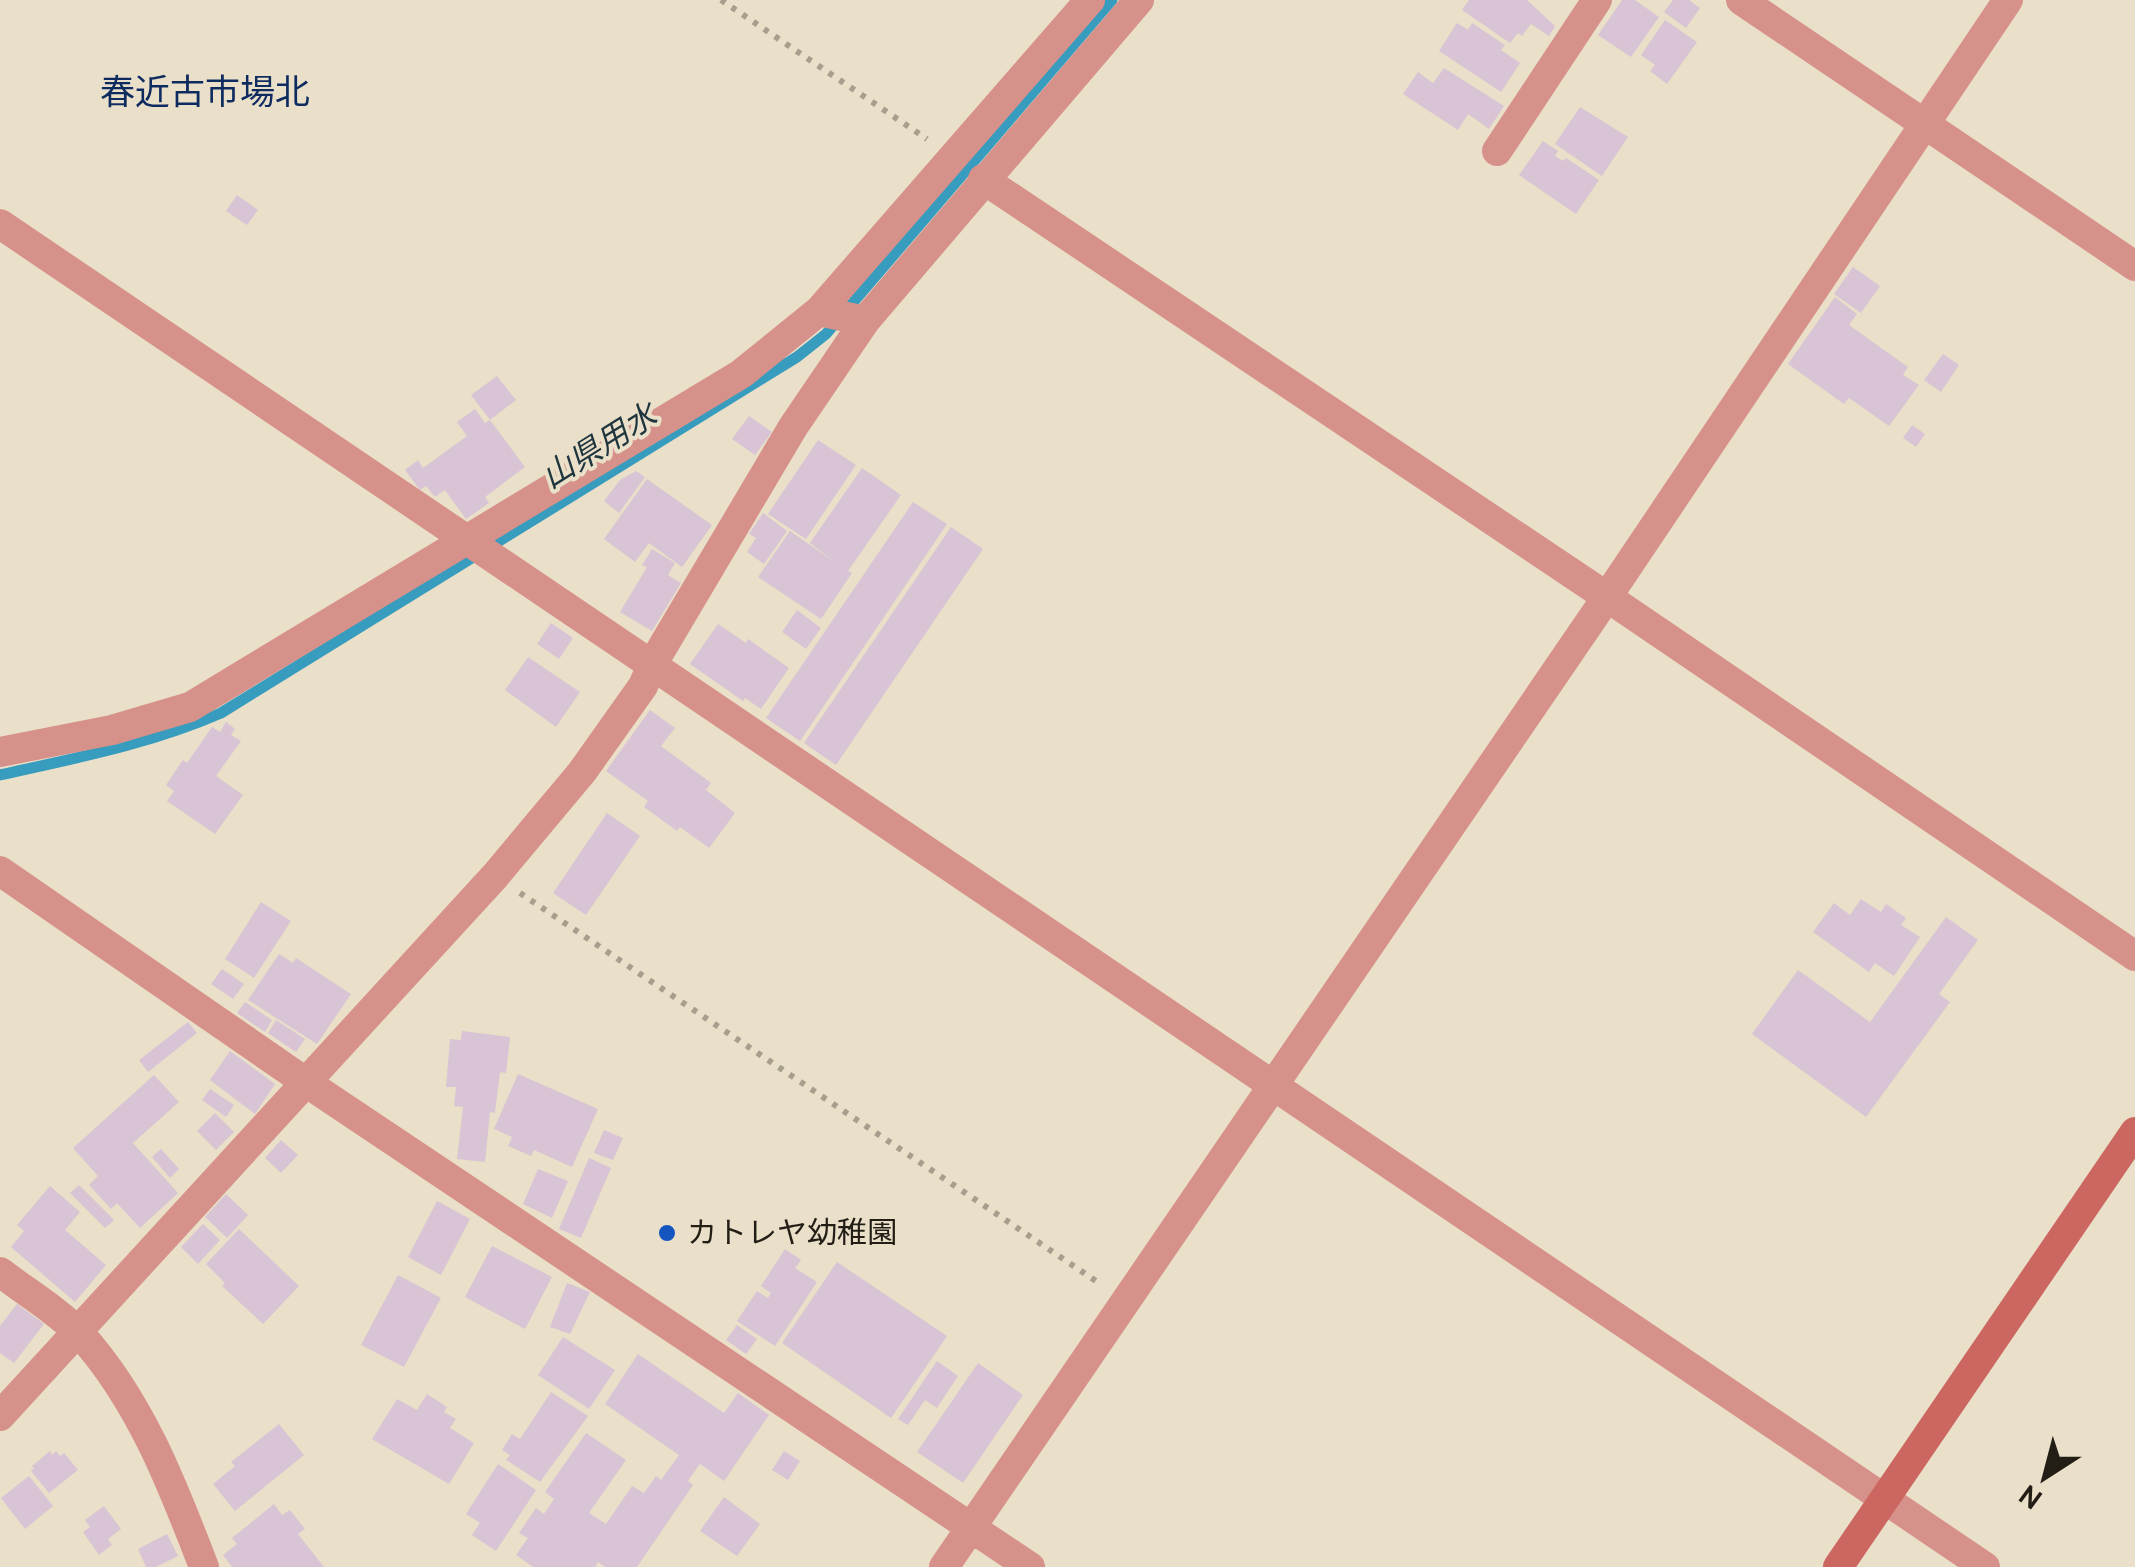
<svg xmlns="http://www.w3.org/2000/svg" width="2135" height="1567" font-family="Cabin,'Noto Sans JP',sans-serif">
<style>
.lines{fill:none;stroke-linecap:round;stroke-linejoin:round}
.stream{stroke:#379cbd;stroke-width:11}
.building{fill:#d8c4d4}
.path{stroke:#a79f8d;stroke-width:6;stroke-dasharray:5 8;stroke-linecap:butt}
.street{stroke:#d6918a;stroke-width:30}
.secondary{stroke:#cb6760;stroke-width:30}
.poi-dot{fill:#1555c0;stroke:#eadfc9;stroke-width:4}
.labels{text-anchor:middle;stroke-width:8;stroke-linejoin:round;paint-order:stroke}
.poi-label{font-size:30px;fill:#221e16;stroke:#eadfc9;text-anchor:start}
.water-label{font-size:32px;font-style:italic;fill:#1f353e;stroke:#eadfc9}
.quarter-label{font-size:35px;fill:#0d2b5f;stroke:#eadfc9}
</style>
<rect width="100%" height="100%" fill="#eadfc9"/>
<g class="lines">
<path class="stream" d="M0,775C76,758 150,744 221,713L797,357L826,334L1112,0"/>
</g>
<path class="building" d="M1469,0H1527L1555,26L1549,36L1531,24L1522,36L1518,33L1510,43L1462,10Z
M1622,0H1635L1659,17L1631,57L1598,35Z
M1673,0H1689L1700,8L1686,28L1664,12Z
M1665,20L1697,42L1667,84L1650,71L1655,65L1641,55Z
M1457,23L1468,30L1472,23L1505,45L1501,50L1520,63L1501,92L1439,51Z
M1444,68L1504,106L1489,129L1468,114L1458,130L1403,94L1418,72L1433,83Z
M1580,107L1628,137L1602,176L1555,144Z
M1543,141L1558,151L1555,156L1563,161L1566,158L1599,180L1576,214L1519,175Z
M237,195L258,210L247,225L226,211Z
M1853,267L1880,286L1861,313L1834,294Z
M1835,297L1857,314L1849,325L1908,367L1903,375L1919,385L1889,426L1849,398L1844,404L1788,364Z
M1943,354L1959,365L1941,392L1924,380Z
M497,376L516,400L490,420L471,395Z
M475,409L485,423L490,420L525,467L485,497L489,503L466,519L445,490L435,497L426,486L420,490L405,470L418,460L423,468L467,436L457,422Z
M749,416L772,432L755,455L732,439Z
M1912,425L1925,434L1916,447L1903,438Z
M818,440L856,465L806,539L768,514Z
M862,468L901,495L848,571L852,573L821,619L758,577L790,531L835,562L810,543Z
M636,471L645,477L619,513L604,501L620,480Z
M647,479L712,525L682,567L649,543L635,562L604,539Z
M913,502L947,524L800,741L766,718Z
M763,513L787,531L764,564L747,552L756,538L749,534Z
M951,527L983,549L836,765L804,743Z
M652,549L675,563L668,575L681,583L652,631L620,612L647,567L642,565Z
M797,610L821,628L806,649L782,632Z
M551,623L573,638L559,659L537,644Z
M718,624L746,643L748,639L789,668L761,709L745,698L743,701L690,664Z
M528,657L580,692L556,727L505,690Z
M650,710L675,728L661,746L711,783L706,790L735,813L709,848L680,827L677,831L644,807L648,801L606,771Z
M226,722L235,729L231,735L241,741L216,776L243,795L215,834L167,801L174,791L166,785L183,760L187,763L212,727L220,732Z
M607,813L640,836L586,915L553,893Z
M1861,899L1881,912L1886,904L1906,918L1901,925L1920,937L1894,976L1875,963L1869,972L1813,932L1834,903L1850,915Z
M261,902L291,921L254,978L225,959Z
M1946,917L1978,940L1939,994L1950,1002L1866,1117L1752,1034L1798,970L1870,1022Z
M279,954L293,963L296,958L351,994L317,1044L248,1000Z
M222,969L244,984L233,999L211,984Z
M245,1002L272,1020L265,1032L237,1013Z
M276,1020L305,1039L296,1052L268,1033Z
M188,1022L197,1033L148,1072L139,1060Z
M462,1031L510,1037L506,1073L500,1072L495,1113L490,1112L485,1162L457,1159L463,1107L454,1106L456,1087H446L450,1039L461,1040Z
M230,1051L275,1084L255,1114L210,1080Z
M518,1074L598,1109L572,1167L534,1150L531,1156L508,1146L512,1137L494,1129Z
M154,1075L179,1102L133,1143L178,1193L140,1228L117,1203L111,1209L89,1185L98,1176L73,1148Z
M210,1089L234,1105L226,1117L202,1100Z
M215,1113L234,1132L216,1150L197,1131Z
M604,1130L623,1138L613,1160L594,1153Z
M281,1140L298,1155L281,1173L265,1158Z
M161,1149L179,1169L170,1178L152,1157Z
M589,1158L611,1168L581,1238L559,1229Z
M538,1169L568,1181L552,1218L523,1204Z
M79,1185L114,1220L105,1228L70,1193Z
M50,1186L80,1212L65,1230L106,1265L75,1302L11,1247L24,1231L17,1225Z
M226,1194L248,1215L227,1238L205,1217Z
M437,1201L470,1219L441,1275L408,1257Z
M203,1224L220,1240L198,1264L181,1247Z
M239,1229L299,1286L263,1324L222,1286L225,1283L206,1264Z
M492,1246L552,1277L525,1329L465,1297Z
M785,1249L801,1260L795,1268L817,1282L775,1346L737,1321L757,1291L768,1298L771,1293L761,1286Z
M837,1262L947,1336L891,1418L782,1343Z
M398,1275L441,1298L404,1367L361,1345Z
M567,1283L590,1292L570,1334L550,1327Z
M17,1304L44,1324L14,1363L0,1353V1326Z
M737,1325L757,1339L746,1354L726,1340Z
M563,1337L615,1370L589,1409L538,1375Z
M638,1354L724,1413L738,1393L769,1415L724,1481L700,1464L688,1481L693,1485L637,1567H605L598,1562L595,1567H533L516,1555L528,1538L519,1533L536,1508L544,1514L554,1499L545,1492L586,1433L626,1460L589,1513L606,1524L632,1486L644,1493L656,1476L661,1480L679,1455L605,1404Z
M937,1361L958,1376L937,1408L925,1400L908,1425L898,1419Z
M978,1363L1023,1395L963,1483L917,1452Z
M551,1392L588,1416L540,1482L506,1460L510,1455L502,1450L512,1434L520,1439Z
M427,1394L447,1407L444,1412L456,1419L450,1428L474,1443L449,1484L372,1439L397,1399L417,1410Z
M279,1424L304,1455L235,1511L213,1484L235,1466L231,1462Z
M50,1451L52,1455L56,1451L60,1456L64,1453L78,1470L49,1493L31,1471L34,1468L32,1466Z
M784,1451L800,1461L788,1480L772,1470Z
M498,1464L536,1490L496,1551L472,1535L480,1523L466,1514Z
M29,1476L53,1506L25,1529L1,1498Z
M724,1497L760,1524L737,1556L700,1531Z
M274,1504L282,1515L290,1510L305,1529L298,1534L324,1567H232L223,1555L237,1544L232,1538Z
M104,1506L121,1529L108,1539L112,1545L99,1555L83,1532L90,1527L85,1520Z
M167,1534L178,1556L156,1567H146L138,1549Z"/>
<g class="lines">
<path class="path" d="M721,0L927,139
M520,893L1099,1283"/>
<path class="street" d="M1741,0L2135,266
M1497,151L1597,0
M983,179L1607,597L2135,956
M0,224L1985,1567
M819,311L1090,0
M0,752L112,730L190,707L741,374L819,311L865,321
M0,871L307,1083L1030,1567
M0,1272C26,1292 58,1311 80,1334C140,1400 173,1486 204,1567
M0,1416L495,876L582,772L643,686L653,663L793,427L865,321L1139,0
M944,1567L1607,597L2008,0"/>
<path class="secondary" d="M1838,1567L2135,1132"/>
</g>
<circle class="poi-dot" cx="667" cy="1233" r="10"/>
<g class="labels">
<g class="poi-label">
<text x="687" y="1243">カトレヤ幼稚園</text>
</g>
<g class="water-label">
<text transform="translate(599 446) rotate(-32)" y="11">山県用水</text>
</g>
<g class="quarter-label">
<text x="205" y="104">春近古市場北</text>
</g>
</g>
<g transform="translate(2045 1477) rotate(216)" stroke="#eadfc9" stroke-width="8" paint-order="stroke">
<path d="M0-8L18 38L0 25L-18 38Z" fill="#221e16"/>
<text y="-15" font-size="28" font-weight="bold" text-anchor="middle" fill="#221e16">N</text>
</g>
</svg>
